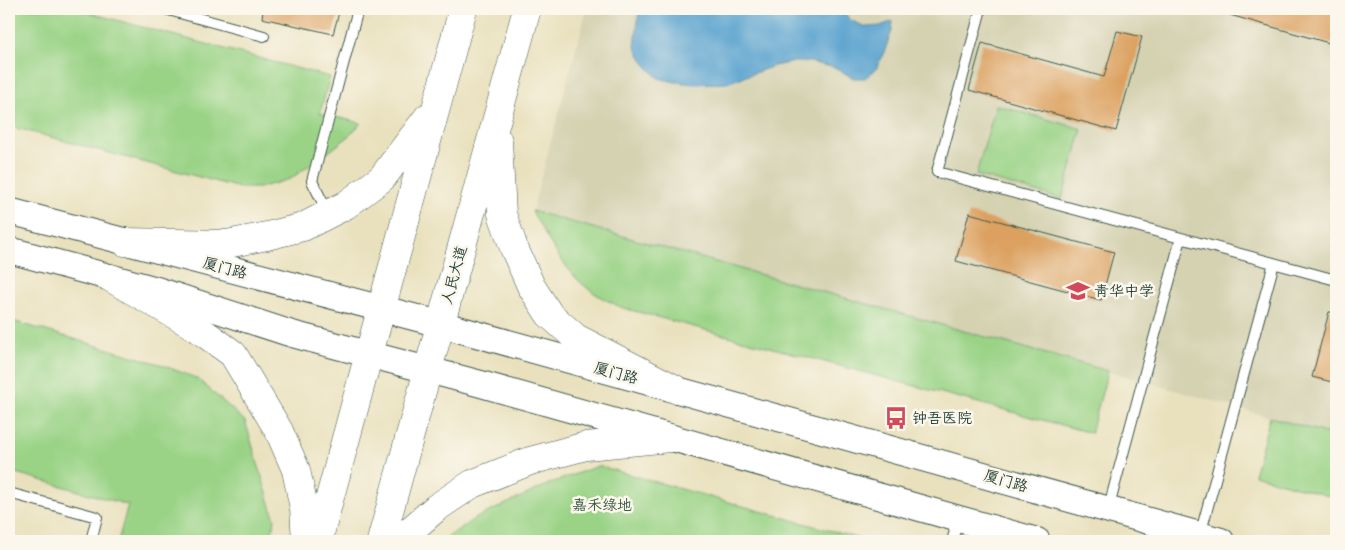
<svg xmlns="http://www.w3.org/2000/svg" width="1345" height="550" font-family="'Balsamiq Sans','LXGW WenKai TC',sans-serif">
<style>
.built{fill:#d5d2b2}
.green{fill:#9ad386;stroke:#5c885d}
.water{fill:#58a2cf;stroke:#3c7082}
.building{fill:#dca160}
.lines{fill:none;stroke-linecap:round;stroke-linejoin:round}
.service-casing{stroke:#3d5649;stroke-width:12}
.tertiary-casing{stroke:#3d5649;stroke-width:28}
.secondary-casing{stroke:#3d5649;stroke-width:29}
.service{stroke:#fff;stroke-width:10}
.tertiary{stroke:#fff;stroke-width:26}
.secondary{stroke:#fff;stroke-width:28}
.labels{text-anchor:middle;stroke-width:5;stroke-linejoin:round;paint-order:stroke}
.street-label{font-size:15px;fill:#1f3d34;stroke:#fbf7ec}
.poi-label{font-size:15px;fill:#1f3d34;stroke:#fbf7ec;text-anchor:start}
.park-label{font-size:15px;fill:#385b44;stroke:#fbf7ec}
</style>
<rect width="100%" height="100%" fill="#fbf7ec"/>
<filter id="ink" filterUnits="userSpaceOnUse"><feTurbulence type="fractalNoise" baseFrequency=".02" numOctaves="2"/><feDisplacementMap in="SourceGraphic" scale="10" xChannelSelector="R" yChannelSelector="G"/><feConvolveMatrix kernelMatrix="1 2 1 2 8 2 1 2 1" color-interpolation-filters="sRGB"/></filter>
<filter id="wash" filterUnits="userSpaceOnUse"><feTurbulence type="fractalNoise" baseFrequency=".0096" numOctaves="4" result="noise"/><feDisplacementMap in="SourceGraphic" scale="20" xChannelSelector="R" yChannelSelector="G"/><feGaussianBlur stdDeviation="1.12" result="paint"/><feColorMatrix in="noise" values="0 0 0 0 0 0 0 0 0 0 0 0 0 0 0 0 0 1.4 0 .05"/><feComposite in="paint" operator="in"/></filter>
<g filter="url(#wash)">
<rect width="100%" height="100%" fill="#e9e1be"/>
<path class="built" d="M587,9H1336V436L1108,371L532,211Z"/>
<path class="green" d="M9,9H75L330,77L320,113L361,123L348,137L326,154L290,179L259,188H240L9,126Z
M996,105L1082,129L1062,199L976,175Z
M532,211L1108,371L1091,433L623,308C610,302 597,296 586,287C562,267 547,238 532,211Z
M9,320L160,364L198,379L245,421L275,520L269,541H118L128,505L9,471Z
M1270,417L1336,436V498L1254,475Z
M598,466H599L868,541H442L474,519L551,483Z"/>
<path class="water" d="M639,9H842L850,20L866,27L880,26L893,21L892,31L885,50L876,69L865,78H853L836,68L810,62H793L774,66L727,83L694,84L675,82L658,78L644,63L635,47Z"/>
<g id="blocks">
<path class="building" d="M263,9H340L333,34L262,18Z
M1231,9H1336V45L1230,15Z
M1117,31L1142,37L1116,131L969,90L982,43L1104,77Z
M969,213L1114,252L1101,300L956,261Z
M1329,312H1336V383L1312,377Z"/>
</g>
</g>
<g filter="url(#ink)">
<use href="#blocks" fill-opacity="0" stroke="#3d5649" stroke-width="1"/>
<g class="lines">
<defs>
<path id="service" d="M165,9L264,36
M981,9L937,172L1336,280
M328,213L312,181L358,9
M9,493L97,517L91,541
M1108,510L1181,238
M1200,535L1274,263
M952,541L958,520"/>
<path id="tertiary" d="M9,211L440,324L1221,541
M9,250L157,290L292,334L481,384L1037,541"/>
<path id="secondary" d="M498,141L502,214L514,248L531,286L549,314L576,338L675,389
M125,242L227,244L267,236L303,227L346,205L382,178L428,117
M111,278L196,327L233,354L279,431L296,470L304,508L306,541
M318,541L463,9
M381,541L527,9
M401,541L403,537L436,508L472,484L530,461L586,446L670,438"/>
</defs>
<use href="#service" class="service-casing"/>
<use href="#tertiary" class="tertiary-casing"/>
<use href="#secondary" class="secondary-casing"/>
<use href="#service" class="service"/>
<use href="#tertiary" class="tertiary"/>
<use href="#secondary" class="secondary"/>
</g>
</g>
<defs>
<symbol id="school-bare" viewBox="-9 -9 18 18"><path d="M0-5L7-2L0 1L-7-2ZM-4 1L0 2.5L4 1V4Q0 6-4 4Z" fill="#d1495b" stroke="#fbf7ec" stroke-width="2.5" paint-order="stroke"/></symbol>
<symbol id="bus-bare" viewBox="-9 -9 18 18"><path d="M-5-6H5V4H4V6H2V4H-2V6H-4V4H-5ZM-3.5-4V0h7V-4ZM-3.5 1.2v1.5H-2V1.2ZM2 1.2v1.5H3.5V1.2Z" fill="#d1495b" stroke="#fbf7ec" stroke-width="2.5" paint-order="stroke"/></symbol>
</defs>
<g fill-rule="evenodd">
<use href="#school-bare" x="1062" y="275" width="32" height="32"/>
<use href="#bus-bare" x="880" y="402" width="32" height="32"/>
</g>
<g class="labels">
<g class="street-label">
<text transform="translate(225 268) rotate(15)" y="5">厦门路</text>
<text transform="translate(454 275) rotate(-75)" y="5">人民大道</text>
<text transform="translate(616 373) rotate(15)" y="5">厦门路</text>
<text transform="translate(1006 481) rotate(16)" y="5">厦门路</text>
</g>
<g class="poi-label">
<text x="1094" y="296">青华中学</text>
<text x="912" y="423">钟吾医院</text>
</g>
<g class="park-label">
<text x="602" y="510">嘉禾绿地</text>
</g>
</g>
<rect width="1345" height="550" fill="none" stroke="#fbf7ec" stroke-width="30"/>
</svg>
